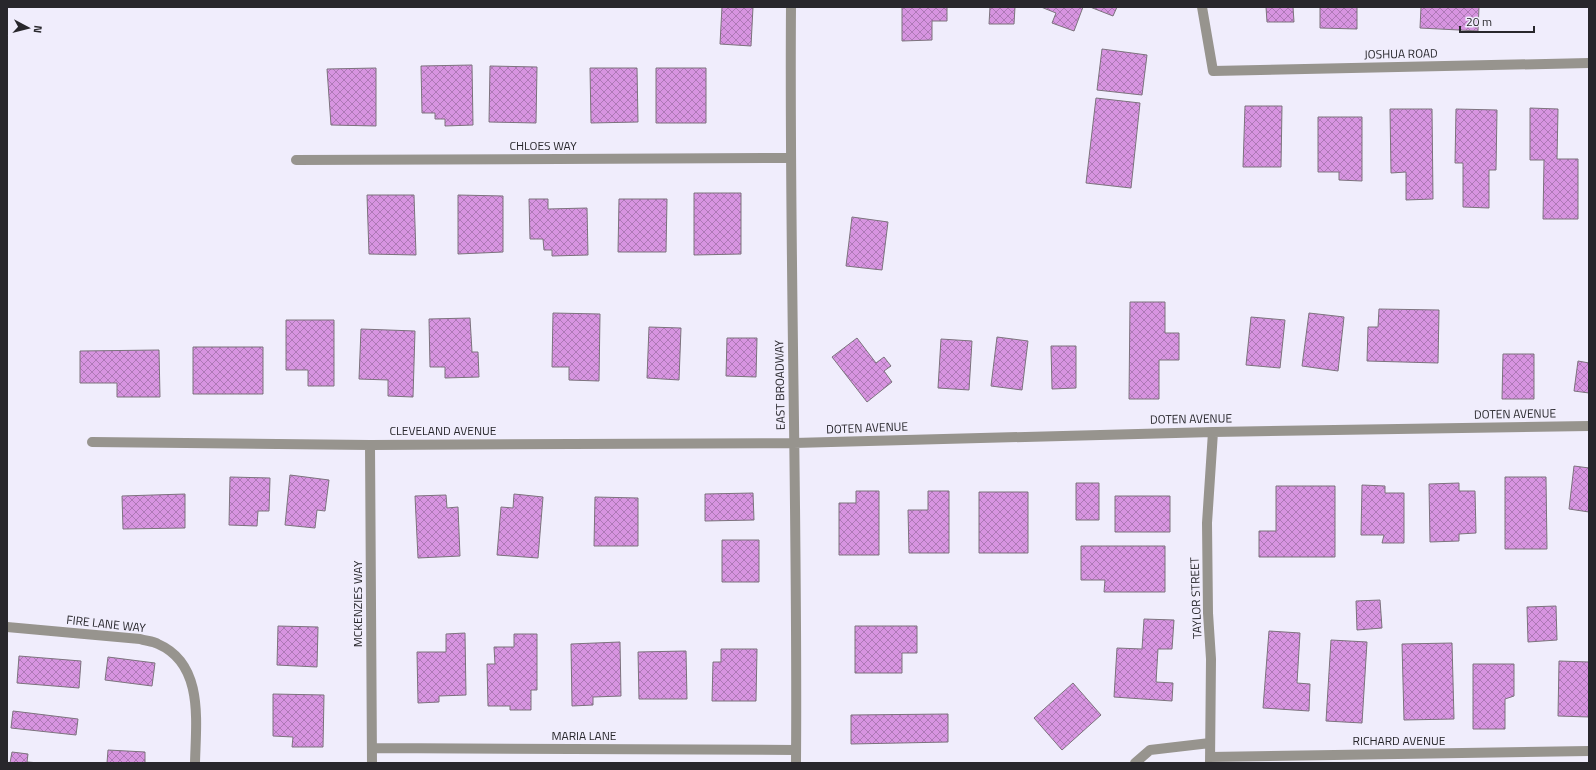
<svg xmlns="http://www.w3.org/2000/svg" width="1596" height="770" font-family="'Titillium Web',sans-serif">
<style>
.building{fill:url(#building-cross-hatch);stroke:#7c737d}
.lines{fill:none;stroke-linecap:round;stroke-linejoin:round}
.minor{stroke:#97948e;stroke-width:10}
.labels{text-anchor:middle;stroke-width:3.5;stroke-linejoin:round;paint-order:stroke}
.street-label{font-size:12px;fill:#28272c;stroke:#f0edfc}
</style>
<defs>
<pattern id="building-cross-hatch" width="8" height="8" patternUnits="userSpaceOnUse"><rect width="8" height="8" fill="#d794e0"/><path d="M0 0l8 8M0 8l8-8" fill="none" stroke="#ae79b6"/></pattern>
</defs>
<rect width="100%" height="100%" fill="#f0edfc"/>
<path class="building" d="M722,7H753L751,46L720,44Z
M902,7H947V21H932V40L902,41Z
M990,7H1015L1014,24H989Z
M1041,7H1083L1074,31L1052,23L1056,13Z
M1090,7H1117L1113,16Z
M1266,7H1293L1294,22H1267Z
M1320,7H1357V29L1320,28Z
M1421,7H1479L1478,31L1420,28Z
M1102,49L1147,55L1142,95L1097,90Z
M472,65L473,125L445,126V119H435V113H422L421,66Z
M490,66L537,67L536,123L489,122Z
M376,68V126L331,125L327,69Z
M590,68H637L638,122L591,123Z
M656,68H706V123H656Z
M1096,98L1140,103L1131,188L1086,183Z
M1245,106H1282L1281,167H1243Z
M1530,108L1558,109L1557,159H1578V219H1543L1544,160H1530Z
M1390,109H1432L1433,199L1406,200V172L1391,173Z
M1456,109L1497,110L1496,170H1489V208L1463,207V163H1455Z
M1318,117H1362V181L1339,180V172H1318Z
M694,193H741V254L694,255Z
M367,195H414L416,255L369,254Z
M458,195L503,196V252L458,254Z
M529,199H548V209L587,208L588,255L552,256V250H544L543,239H530Z
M619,199H667L666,252H618Z
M852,217L888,222L882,270L846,266Z
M1130,302H1165V333H1179V360H1159V399H1129Z
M1379,309L1439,310L1438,363L1367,361L1368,327H1378Z
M553,313L600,314L599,381L569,380V367H552Z
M1309,313L1344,317L1338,371L1302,366Z
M1251,317L1285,320L1280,368L1246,365Z
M470,318L472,352H478L479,377L445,378V367H430L429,319Z
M286,320H334V386H308V370H286Z
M649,327L681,328L679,380L647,378Z
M361,329L415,331L413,397L388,396V380L359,379Z
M997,337L1028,341L1022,390L991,386Z
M727,338H757L756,377L726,376Z
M857,338L876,363L884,357L891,366L884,371L892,382L867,402L832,357Z
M941,339L972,341L969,390L938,388Z
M1051,346H1076V388L1052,389Z
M193,347H263V394H193Z
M159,350L160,397H117V383H80V351Z
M1503,354H1534V399H1502Z
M1578,361L1589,363V393L1574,391Z
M1574,466L1589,468V512L1569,509Z
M290,475L329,480L325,511L317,510L315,528L285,525Z
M230,477L270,478L269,511H258L257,526L229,525Z
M1505,477H1546L1547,549H1505Z
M1076,483H1099V520H1076Z
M1459,483V491H1475L1476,533L1459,534V541L1430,542L1429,484Z
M1362,485L1385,486V493H1404V543H1382L1384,535H1361Z
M1276,486H1335V557H1259V531H1276Z
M856,491H879V555H839V503H856Z
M928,491H949V553H909L908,510H928Z
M979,492H1028V553H979Z
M753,493L754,520L705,521V494Z
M185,494V528L123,529L122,496Z
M514,494L543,497L538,558L497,555L501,507L513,508Z
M446,495L447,508L458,507L460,556L418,558L415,496Z
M1115,496H1170V532H1115Z
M595,497L638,498V546H594Z
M722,540H759V582H722Z
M1081,546H1165V592H1104L1105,580H1081Z
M1380,600L1382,628L1357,630L1356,601Z
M1556,606L1557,640L1528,642L1527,607Z
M1144,619L1174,620L1172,649H1158L1156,682L1173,683L1172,701L1114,697L1117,648L1142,649Z
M278,626L318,627L317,667L277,665Z
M855,626H917V653H902V673H855Z
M1269,631L1300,633L1297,683L1310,684L1309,711L1263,708Z
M465,633L466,695L439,696V702L418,703L417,652H446V634Z
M514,634H537V690H531V710H510V706H488L487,664H495L494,647H514Z
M1331,640L1367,642L1362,723L1326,721Z
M620,642L621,696L593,697V705L572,706L571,644Z
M1452,643L1454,719L1404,720L1402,644Z
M721,649H757L756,701H712L713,662H721Z
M686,651L687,699H639L638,652Z
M19,656L81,661L79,688L17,683Z
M108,657L155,663L152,686L105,680Z
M1559,661L1589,662V717L1558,716Z
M1473,664H1514V696L1505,699V729H1473Z
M1073,683L1101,715L1062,750L1034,718Z
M273,694L324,695L323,747H292L293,737L273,736Z
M13,711L78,719L76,735L11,728Z
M948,714V742L851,744V715Z
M108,750L145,752V763H107Z
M12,752L28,754L27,762L40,763H10Z"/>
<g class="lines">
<path class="minor" d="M791,7C789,259 798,511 796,763
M1202,7L1213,71L1589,63
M296,160L790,158
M92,442L370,445L794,443L1213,432L1589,426
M370,445L372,763
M7,627L140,639C146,641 153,641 158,644C204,664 196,721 195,763
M372,748L796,750
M1210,757L1589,751
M1135,763L1150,750L1210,743
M1210,763L1211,659L1208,613L1207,523L1213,432"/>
</g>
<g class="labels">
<g class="street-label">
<text transform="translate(1401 54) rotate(-1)" y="4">JOSHUA ROAD</text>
<text x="543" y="150">CHLOES WAY</text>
<text transform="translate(780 385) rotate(-91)" y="4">EAST BROADWAY</text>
<text transform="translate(1515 414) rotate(-1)" y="4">DOTEN AVENUE</text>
<text transform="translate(1191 419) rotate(-1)" y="4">DOTEN AVENUE</text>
<text transform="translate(867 428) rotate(-2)" y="4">DOTEN AVENUE</text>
<text x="443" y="435">CLEVELAND AVENUE</text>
<text transform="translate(1196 598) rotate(-92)" y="4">TAYLOR STREET</text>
<text transform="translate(358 604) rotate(-90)" y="4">MCKENZIES WAY</text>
<text transform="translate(106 624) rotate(6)" y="4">FIRE LANE WAY</text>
<text x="584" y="740">MARIA LANE</text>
<text x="1399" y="745">RICHARD AVENUE</text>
</g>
</g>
<rect width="1596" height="770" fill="none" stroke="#28272c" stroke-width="16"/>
<g transform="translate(28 28) rotate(97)" stroke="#f0edfc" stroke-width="3" paint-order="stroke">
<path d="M0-3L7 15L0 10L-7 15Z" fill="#28272c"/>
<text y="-6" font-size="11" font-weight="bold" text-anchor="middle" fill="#28272c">N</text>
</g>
<path d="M1460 26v6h74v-6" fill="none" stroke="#28272c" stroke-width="2"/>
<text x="1466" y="26" font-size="12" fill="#28272c" stroke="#f0edfc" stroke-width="3" paint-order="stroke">20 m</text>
</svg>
